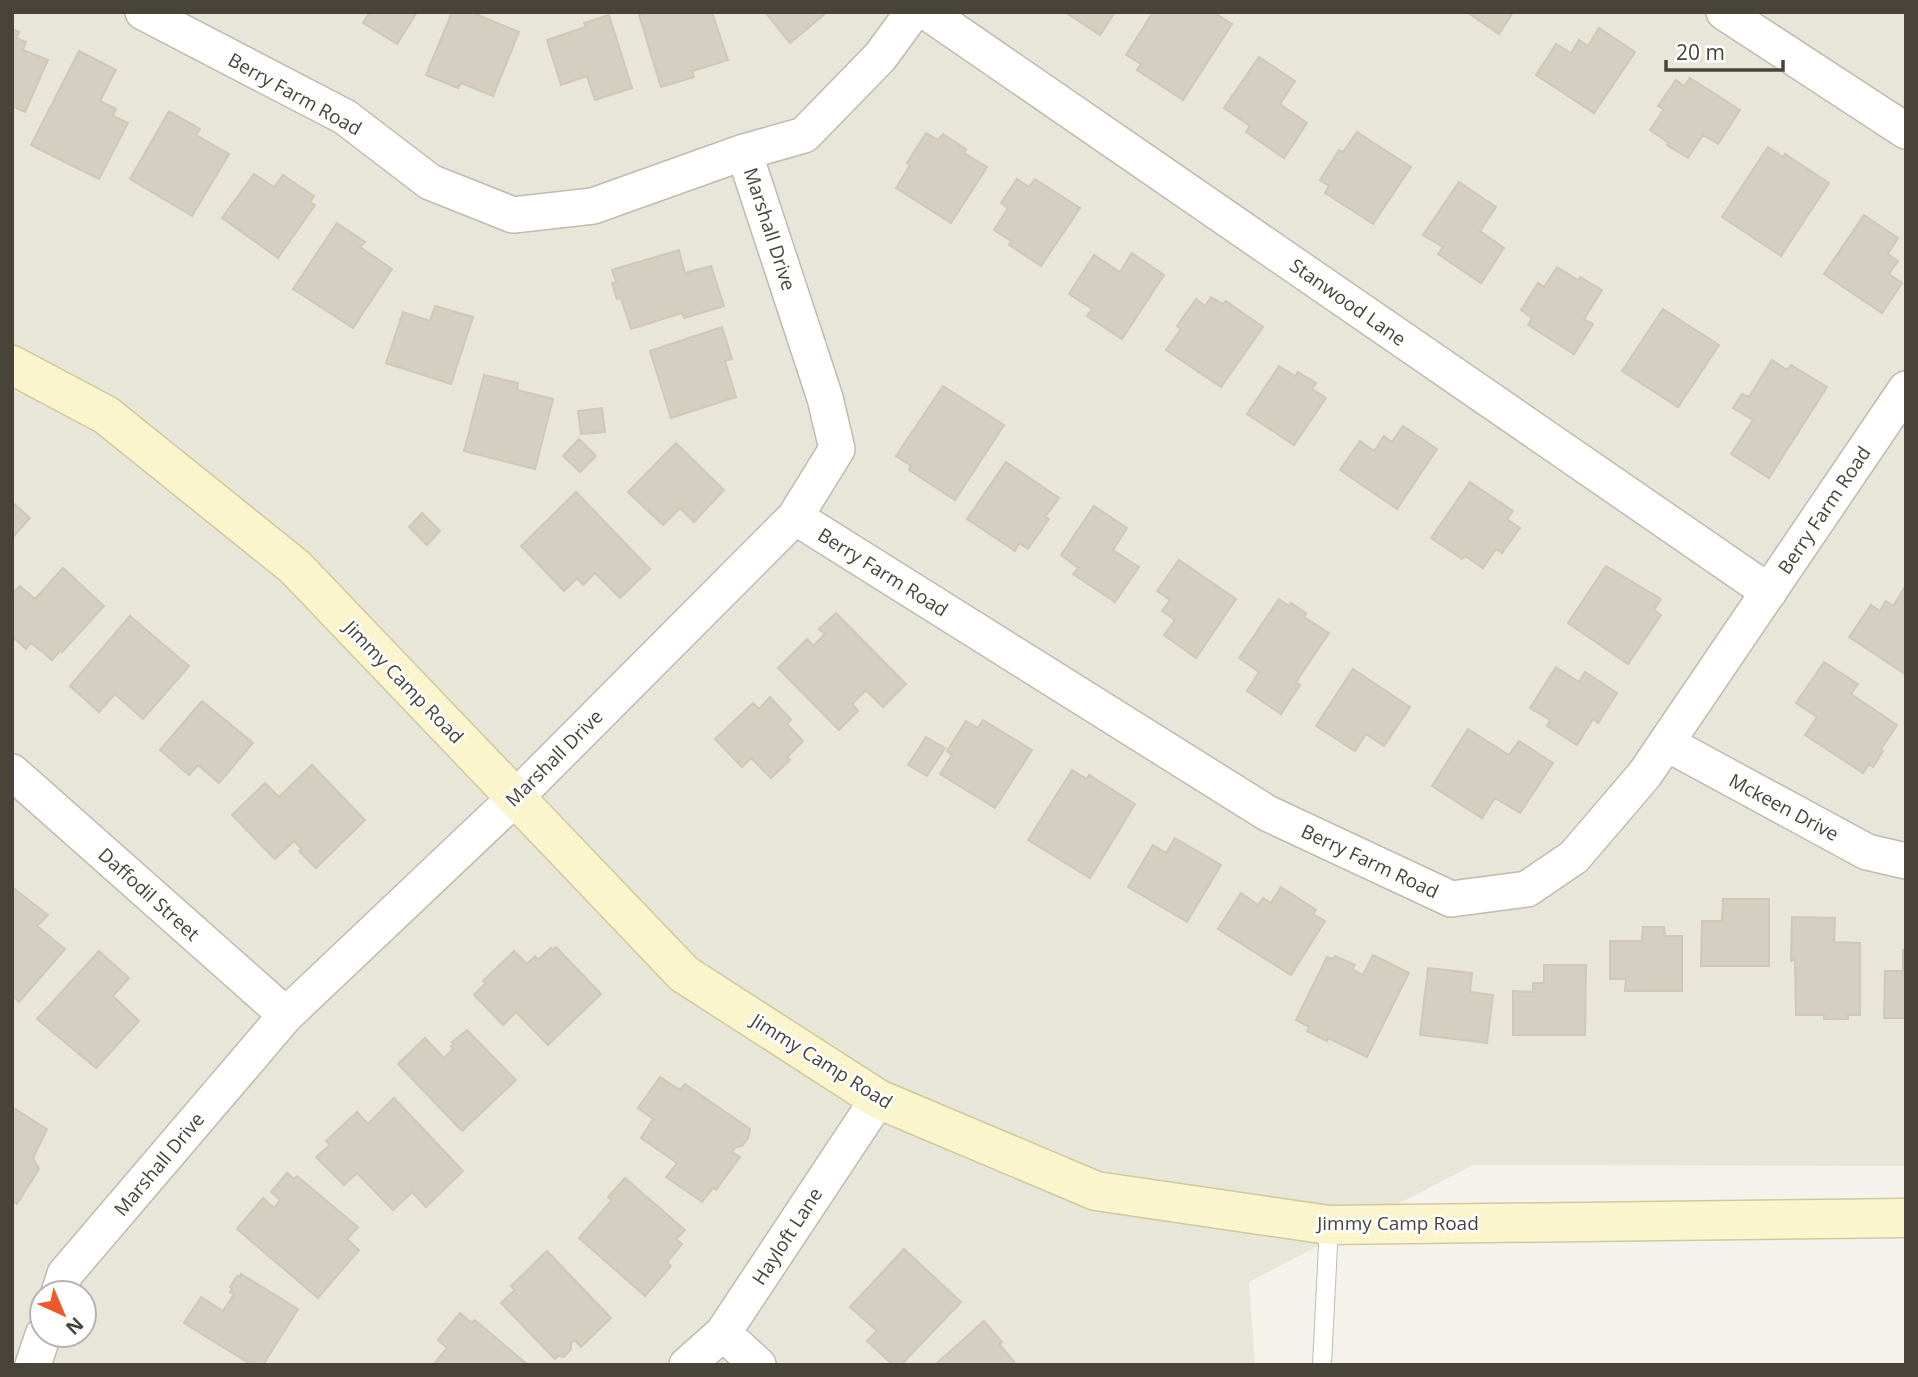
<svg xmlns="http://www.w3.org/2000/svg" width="1918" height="1377" font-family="'Open Sans',sans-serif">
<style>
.residential{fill:#e8e5d9;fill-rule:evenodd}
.building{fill:#d5cfc1;stroke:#d0c8b4;stroke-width:2}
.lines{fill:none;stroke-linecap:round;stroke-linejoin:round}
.lane-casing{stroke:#bfbbad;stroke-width:20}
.street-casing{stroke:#bfbbad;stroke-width:38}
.secondary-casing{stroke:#d1c89d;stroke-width:41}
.lane{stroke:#fff;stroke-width:18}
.street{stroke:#fff;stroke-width:35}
.secondary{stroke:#fbf5cd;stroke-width:38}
.labels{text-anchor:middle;stroke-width:5;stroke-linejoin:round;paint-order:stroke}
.street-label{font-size:19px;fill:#484439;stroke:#fff}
</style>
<rect width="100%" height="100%" fill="#f4f2eb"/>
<path class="residential" d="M12,12H1906V1166L1473,1165L1249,1282L1255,1365H12ZM42,1293H84V1335H42Z"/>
<path class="building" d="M370,12H417L397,44L363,23Z
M452,12H471L519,32L493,96L461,83L458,88L426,75Z
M648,12H712L728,60L692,71L694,77L661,87L639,15Z
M765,12H827L790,43Z
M1065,12H1115L1100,35Z
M1153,12H1213L1232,24L1183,100L1137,70L1141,64L1126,55Z
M1467,12H1513L1499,34Z
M609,15L632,88L595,100L587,76L561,85L547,40L586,27L584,23Z
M1599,28L1635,52L1594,113L1536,75L1556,44L1571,53L1579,40L1588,46Z
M12,29L19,32L16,38L26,42L23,50L48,60L25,112L12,106Z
M79,51L116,70L100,101L116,109L113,116L128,123L99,179L31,145Z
M1259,57L1295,81L1280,104L1307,123L1284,158L1246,132L1250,126L1224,108Z
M1690,78L1740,110L1718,144L1703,135L1688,158L1667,145L1669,143L1650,130L1664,109L1658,106L1676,80L1684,86Z
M169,111L200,129L196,135L229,154L192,216L130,179Z
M1357,132L1411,167L1373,224L1325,193L1329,186L1320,180L1339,150L1343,152Z
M926,133L938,140L943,134L966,149L964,153L987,167L951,223L896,188L910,165L907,163Z
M1768,147L1783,157L1785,154L1829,183L1781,256L1722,217Z
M254,174L274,187L283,175L314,196L310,202L315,205L278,258L222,218Z
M1017,179L1029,187L1035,179L1080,208L1041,266L1009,245L1011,241L994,230L1008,208L1001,203Z
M1459,182L1496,207L1480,231L1504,248L1481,283L1438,254L1443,247L1423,235Z
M1864,215L1898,238L1888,254L1898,261L1889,274L1902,283L1882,313L1824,274Z
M337,223L365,242L360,247L392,269L353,328L293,289Z
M679,250L685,273L711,266L724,306L684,318L682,313L631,329L621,298L617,299L612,283L616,282L612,270Z
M1132,253L1164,275L1122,339L1087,316L1092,309L1069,294L1094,255L1120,272Z
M1557,267L1578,280L1580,277L1602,290L1584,319L1593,324L1574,354L1528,325L1532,318L1521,310L1538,283L1544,287Z
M1211,297L1223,304L1226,301L1263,327L1221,387L1166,350L1181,329L1177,326L1196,299L1205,306Z
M435,306L473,317L451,384L386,363L403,312L430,321Z
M1663,309L1719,345L1678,407L1622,371Z
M722,327L732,359L725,361L736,397L671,418L650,351Z
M1772,360L1787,370L1791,365L1827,387L1769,478L1731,454L1753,420L1733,408L1742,394L1749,397Z
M1279,366L1295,376L1298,372L1316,383L1312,389L1326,398L1294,445L1247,414Z
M484,375L518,383L517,390L553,399L535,469L464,451Z
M943,386L1004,425L955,500L909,470L911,466L896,456Z
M602,408L605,432L581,434L578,411Z
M1403,426L1437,449L1397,509L1340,470L1360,441L1374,451L1384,436L1392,442Z
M579,439L596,456L580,472L563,456Z
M676,443L724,490L694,522L680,508L663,525L628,492Z
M1006,462L1059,498L1045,517L1049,519L1028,549L1019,543L1015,551L967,519Z
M1470,482L1513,511L1507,519L1520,528L1502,553L1496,549L1483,568L1465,556L1462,559L1431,538Z
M576,492L650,569L620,598L595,573L583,585L577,578L564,591L521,546Z
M12,502L30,518L12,538Z
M1094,506L1127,528L1113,550L1139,567L1115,602L1073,574L1078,568L1061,555Z
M422,513L440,531L427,545L409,527Z
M1179,560L1236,599L1196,658L1164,635L1175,620L1162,611L1170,600L1157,591Z
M1606,566L1661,599L1654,610L1661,615L1628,664L1568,623Z
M63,568L104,606L62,652L61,650L52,660L31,643L26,649L12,636V594L20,586L35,599Z
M1905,587L1906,672L1905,674L1849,637L1871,605L1880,611L1886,601L1893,606Z
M1279,599L1289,606L1291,603L1306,613L1304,617L1329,633L1296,682L1300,685L1281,714L1247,691L1259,672L1239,658Z
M836,613L906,684L883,707L866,690L852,704L858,711L839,730L778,668L807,639L813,646L825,634L819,629Z
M130,616L189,666L143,719L115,694L99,712L70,686Z
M1824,662L1858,684L1851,694L1897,725L1881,749L1883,751L1873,767L1869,764L1863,773L1805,735L1817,717L1796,703Z
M1556,667L1579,682L1585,672L1617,693L1598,723L1593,719L1577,745L1547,726L1550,720L1530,708Z
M1353,669L1410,707L1384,746L1366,734L1355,751L1316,726Z
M770,697L791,720L787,724L803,741L787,757L790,760L771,778L751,758L742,767L715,739L753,703L759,709Z
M202,701L253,743L219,783L198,765L189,775L160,750Z
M983,720L1032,750L995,808L940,774L952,755L947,751L966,721L978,728Z
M1468,729L1509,755L1519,741L1553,763L1520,813L1495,798L1482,818L1432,786Z
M926,737L945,748L927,776L908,765Z
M312,765L365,820L316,868L299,851L302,849L294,841L275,859L232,815L265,783L279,797Z
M1072,770L1087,779L1089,775L1135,804L1090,878L1028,840Z
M1175,838L1221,865L1187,922L1128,887L1153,845L1166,853Z
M12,887L48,915L37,926L65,949L19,1002L12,995Z
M1281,887L1316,910L1313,914L1325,921L1291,975L1218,929L1241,893L1258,905L1263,898L1271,903Z
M1723,899H1769V966H1701L1702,921H1722Z
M1792,917L1835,918L1834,942L1860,943V1015H1848V1019H1824V1015H1796L1795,959L1791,961Z
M1643,927H1664L1665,936H1682V991H1625L1626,979H1610V941H1642Z
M556,947L601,994L548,1045L516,1012L503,1025L474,995L486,983L483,981L514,951L527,964L535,956L538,960L551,948L553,950Z
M1903,950H1906V1018H1884L1885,971H1903Z
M99,951L129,978L113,996L139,1021L96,1068L37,1019Z
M1373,955L1409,973L1367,1057L1328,1038L1327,1041L1307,1031L1309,1027L1296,1020L1327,957L1333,959L1335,956L1355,965L1352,969L1363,975Z
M1544,965H1586L1585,1035H1513V991L1533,992V983H1544Z
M1428,968L1472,973L1470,992L1493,995L1487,1043L1420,1035Z
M467,1030L516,1080L462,1131L398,1064L425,1038L444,1058L453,1049L451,1046L454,1044L452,1042Z
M660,1077L680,1090L685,1084L750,1129L748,1138L742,1146L736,1147L732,1152L740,1157L716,1190L713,1188L702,1202L666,1177L677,1163L641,1138L653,1119L638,1108Z
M394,1098L463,1171L426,1207L412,1192L393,1210L357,1173L344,1185L316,1157L330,1145L326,1141L357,1112L368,1124Z
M12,1107L47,1129L33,1158L39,1169L17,1204L12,1201Z
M287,1173L294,1179L297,1176L358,1227L347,1239L359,1250L318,1298L237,1229L263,1198L274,1208L280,1200L271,1192Z
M625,1178L685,1230L676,1239L682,1244L667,1262L671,1266L645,1296L579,1238L612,1200L608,1197Z
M904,1249L961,1302L901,1365H893L867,1341L877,1331L850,1307Z
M547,1251L611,1318L581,1347L575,1340L571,1343V1349L564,1357L558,1356L555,1359L501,1303L515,1290L511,1286Z
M241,1274L298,1309L263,1365H252L184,1323L201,1297L223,1311L234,1294L230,1292L232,1289L230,1287L237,1276L240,1277Z
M460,1313L472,1323L475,1320L528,1365H433L447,1348L438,1340Z
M984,1321L1002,1342L999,1344L1017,1365H935Z"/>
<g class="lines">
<defs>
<path id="lane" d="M1322,1365L1329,1225"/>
<path id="street" d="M143,12L345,117L430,182L513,215L593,206L744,152L804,135L880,57L913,12
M927,12L1769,592
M1724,12L1906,131
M795,517L1267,813L1451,899L1527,889L1574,857L1645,774L1906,389
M1666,743L1867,852L1906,861
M12,772L286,1015
M59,1293L65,1274L286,1015L515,798L795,517L837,449L825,398L744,152
M723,1333L758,1365
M33,1365L43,1335
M687,1365L723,1333L878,1099"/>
<path id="secondary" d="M12,365L106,415L295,567L684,974L878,1099L1096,1191L1329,1225L1906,1218"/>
</defs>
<use href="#lane" class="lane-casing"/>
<use href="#street" class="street-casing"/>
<use href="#secondary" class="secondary-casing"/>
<use href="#lane" class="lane"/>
<use href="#street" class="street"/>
<use href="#secondary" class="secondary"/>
</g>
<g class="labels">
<g class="street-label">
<text transform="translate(295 94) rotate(29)" y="7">Berry Farm Road</text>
<text transform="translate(770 229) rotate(72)" y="7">Marshall Drive</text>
<text transform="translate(1348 302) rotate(35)" y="7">Stanwood Lane</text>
<text transform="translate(1824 510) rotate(-56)" y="7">Berry Farm Road</text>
<text transform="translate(883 572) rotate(32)" y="7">Berry Farm Road</text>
<text transform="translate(404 682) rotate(46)" y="7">Jimmy Camp Road</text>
<text transform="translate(554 758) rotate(-45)" y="7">Marshall Drive</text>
<text transform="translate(1784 807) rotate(28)" y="7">Mckeen Drive</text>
<text transform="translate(1370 861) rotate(25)" y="7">Berry Farm Road</text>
<text transform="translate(149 894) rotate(42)" y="7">Daffodil Street</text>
<text transform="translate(822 1061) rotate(32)" y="7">Jimmy Camp Road</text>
<text transform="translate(159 1164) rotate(-50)" y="7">Marshall Drive</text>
<text x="1398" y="1230">Jimmy Camp Road</text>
<text transform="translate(787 1236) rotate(-57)" y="7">Hayloft Lane</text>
</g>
</g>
<rect width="1918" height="1377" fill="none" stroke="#484439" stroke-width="28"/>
<g transform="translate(63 1314) rotate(136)"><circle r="33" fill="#ffffff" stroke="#b6b4b0" stroke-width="2"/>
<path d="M0-5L12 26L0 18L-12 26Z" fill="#ec5a2a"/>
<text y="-10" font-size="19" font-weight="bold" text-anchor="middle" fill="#484439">N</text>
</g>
<path d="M1666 60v10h117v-10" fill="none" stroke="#484439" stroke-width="3.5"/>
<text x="1676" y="60" font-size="21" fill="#484439" stroke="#ffffff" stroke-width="5" paint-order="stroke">20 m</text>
</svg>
